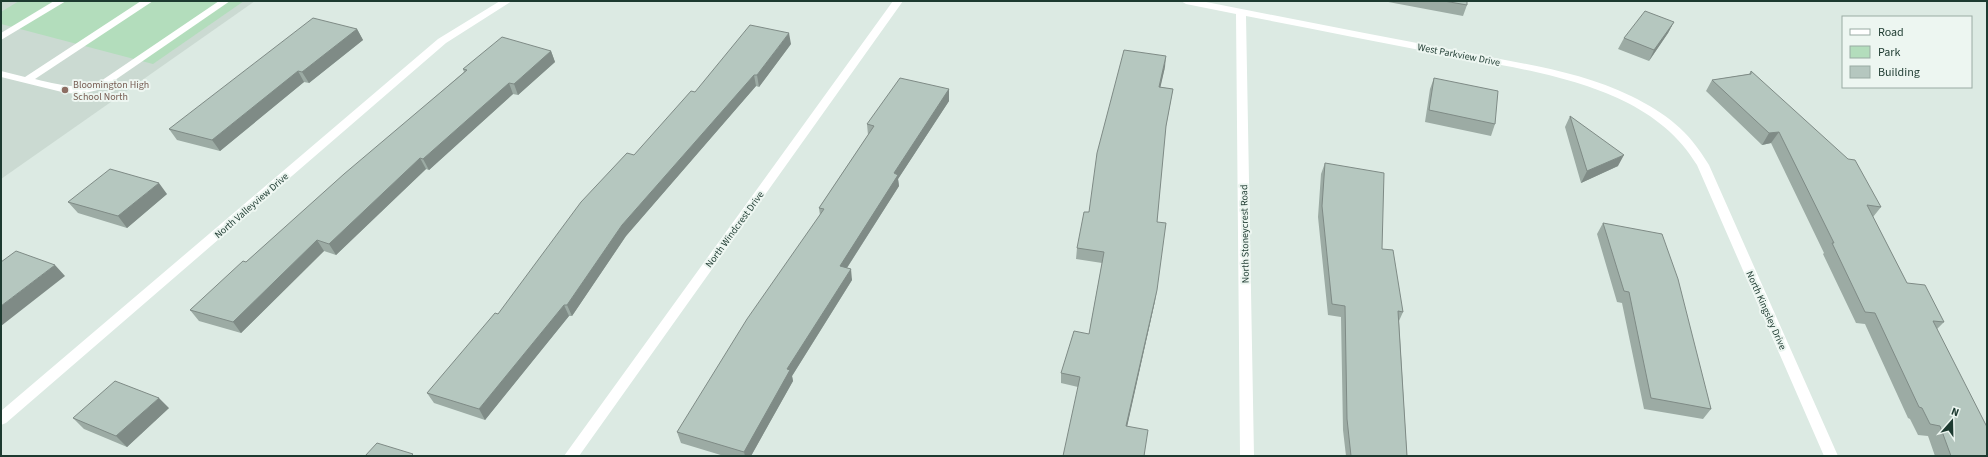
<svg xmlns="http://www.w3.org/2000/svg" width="1988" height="457" font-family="'Source Sans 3',sans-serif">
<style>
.built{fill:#cbdad2}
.green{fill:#b3ddbc}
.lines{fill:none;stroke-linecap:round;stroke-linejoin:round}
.service{fill:#fff;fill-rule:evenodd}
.minor{fill:#fff;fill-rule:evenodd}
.wall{fill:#9caba4}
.shaded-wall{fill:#7f8b86}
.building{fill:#b5c7bf;stroke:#7f8b86}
.education-dot{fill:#8d6e63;stroke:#edf6f1;stroke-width:1.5}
.labels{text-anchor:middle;stroke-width:4;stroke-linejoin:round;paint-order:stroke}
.street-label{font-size:10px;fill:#1d3a30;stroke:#edf6f1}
.education-label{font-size:10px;fill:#785e54;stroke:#edf6f1;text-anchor:start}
</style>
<rect width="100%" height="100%" fill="#dceae3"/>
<path class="built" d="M1,1H255L1,179Z"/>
<path class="green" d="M19,1H244L153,64L1,24V12Z"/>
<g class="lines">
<path class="service" d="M54,1H66L1,40V33Z
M141,1H153L35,79C56,84 73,89 95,85L219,1H230L102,89L81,94L66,93L1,77V71L25,77Z"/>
<path class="minor" d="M500,1H512L446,43L6,423L1,425V411L438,39Z
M893,1H903L579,456H564Z
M1181,1H1201C1287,18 1373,35 1459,51C1516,63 1578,70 1631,96C1667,114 1688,130 1709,165L1838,456H1824L1697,165C1646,79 1519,70 1430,52C1369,40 1307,28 1246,16L1254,456H1240L1236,14L1186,4Z"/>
</g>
<path class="wall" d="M1383,1H1467V5L1463,16Z
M1674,22L1668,33L1649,61L1618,49L1624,38Z
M357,29L363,40L309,83L304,82L220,151L177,140L169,129Z
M791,44L759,87L756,86L626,236L572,316H569L485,420L434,403L427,393L498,314L634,155L695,92Z
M551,51L555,62L518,95L513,94L429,170L426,169L336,255L324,251L241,333L199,321L190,310L246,262L464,72L463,69Z
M1165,67L1160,87L1173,89L1165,132L1157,222L1155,301L1127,426L1144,456L1078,387L1061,383V373L1089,334L1102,263L1076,259L1077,248L1089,212Z
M1751,71L1881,207L1873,217L1907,283L1944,322L1937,329L1987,456H1935L1928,436L1918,435L1910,419L1908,418L1865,324L1856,323L1823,254L1824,253L1771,143L1762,145L1706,91L1712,80L1749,74Z
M1434,78L1495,124L1491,136L1425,122L1430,89Z
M949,89V101L898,179L899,186L847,268L852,280L792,376L793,381L751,456H724L681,443L677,432L820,215L819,208L868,135L867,124Z
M1570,116L1618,166L1581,183L1565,127Z
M1325,163L1382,249L1403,312L1399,321L1407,456H1346L1343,430L1341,317L1328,315L1318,217L1321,174Z
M167,194L127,228L78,213L68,202Z
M1603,223L1711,409L1703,419L1644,409L1622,303L1617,302L1597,234Z
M169,408L127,447L84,429L73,418Z"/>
<path class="shaded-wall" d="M1674,22L1668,33L1649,61L1654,50Z
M357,29L363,40L309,83L302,72Z
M789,33L791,44L759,87L757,75Z
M551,51L555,62L518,95L514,84Z
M1166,56L1165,67L1158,98L1159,87Z
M298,71L304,82L220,151L212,140Z
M754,75L756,86L626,236L572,316L567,305L622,225Z
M509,83L513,94L429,170L423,159Z
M949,89V101L898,179L899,186L841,277L840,266L894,173Z
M1779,132L1771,143L1762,145L1769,133Z
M1624,155L1618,166L1581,183L1587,171Z
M420,158L426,169L336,255L329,244Z
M159,183L167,194L127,228L118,216Z
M317,240L324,251L241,333L233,322Z
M55,265L65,276L1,326V306Z
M851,269L852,280L792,376L793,381L751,456H745L744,452L787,369Z
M1157,290L1155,301L1125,436L1126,426Z
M564,305L569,316L485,420L479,409Z
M159,398L169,408L127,447L116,436Z"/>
<path class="building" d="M1444,1H1467V5Z
M1645,11L1674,22L1654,50L1624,38Z
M313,18L357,29L302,72L298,71L212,140L169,129Z
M750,25L789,33L757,75H754L622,225L567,305H564L479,409L427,393L495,313L498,314L581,202L627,153L634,155L691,91L695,92Z
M502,37L551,51L514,84L509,83L423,159L420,158L329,244L317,240L233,322L190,310L243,261L246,262L344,174L467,70L463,69Z
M1124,50L1166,56L1159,87L1173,89L1166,126L1157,222L1166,223L1157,290L1126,426L1148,430L1144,456H1063L1080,377L1061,373L1074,331L1089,334L1104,252L1077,248L1084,212H1089L1097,153Z
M1751,71L1848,159L1855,160L1881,207L1867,205L1907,283L1925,285L1944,322L1933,321L1987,427V456H1951L1940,426L1930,424L1922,408L1919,407L1875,313L1865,312L1832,243H1834L1779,132L1769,133L1712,80L1751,74Z
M900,78L949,89L894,173L898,175L840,266L851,269L787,369L790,370L744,452L677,432L747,319L824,209L819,208L874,126L867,124Z
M1434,78L1498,91L1495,124L1429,110Z
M1570,116L1624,155L1587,171Z
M1325,163L1384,173L1382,249L1393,250L1403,312L1398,311L1407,456H1351L1347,419L1345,306L1332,304L1322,206Z
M110,169L159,183L118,216L68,202Z
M1603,223L1662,234L1678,279L1711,409L1651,398L1629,292L1624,291Z
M16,251L55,265L1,306V262Z
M115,381L159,398L116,436L73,418Z
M377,443L413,454L411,456H365Z"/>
<circle class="education-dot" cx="65" cy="90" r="4"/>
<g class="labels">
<g class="street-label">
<text transform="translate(1459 54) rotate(11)" y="4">West Parkview Drive</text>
<text transform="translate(251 205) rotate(-41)" y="4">North Valleyview Drive</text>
<text transform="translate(734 229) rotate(-54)" y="4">North Windcrest Drive</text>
<text transform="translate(1244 234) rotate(-91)" y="4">North Stoneycrest Road</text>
<text transform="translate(1767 310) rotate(66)" y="4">North Kingsley Drive</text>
</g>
<g class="education-label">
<text x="73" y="88">Bloomington High<tspan x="73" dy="12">School North</tspan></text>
</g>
</g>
<rect width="1988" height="457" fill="none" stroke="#1d3a30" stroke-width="4"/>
<rect x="1842" y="16" width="130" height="72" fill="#edf6f1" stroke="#9aaba4"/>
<rect x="1850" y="29" width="20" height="6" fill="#ffffff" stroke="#9aaba4"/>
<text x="1878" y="36" font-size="12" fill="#1d3a30">Road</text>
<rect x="1850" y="46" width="20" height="12" fill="#b3ddbc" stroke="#9aaba4"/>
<text x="1878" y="56" font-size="12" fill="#1d3a30">Park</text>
<rect x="1850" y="66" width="20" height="12" fill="#b5c7bf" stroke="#9aaba4"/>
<text x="1878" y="76" font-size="12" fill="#1d3a30">Building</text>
<g transform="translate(1952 421) rotate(20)" stroke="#edf6f1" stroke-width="3" paint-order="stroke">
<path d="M0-3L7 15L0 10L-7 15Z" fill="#1d3a30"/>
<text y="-6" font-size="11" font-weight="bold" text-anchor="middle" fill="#1d3a30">N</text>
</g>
</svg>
